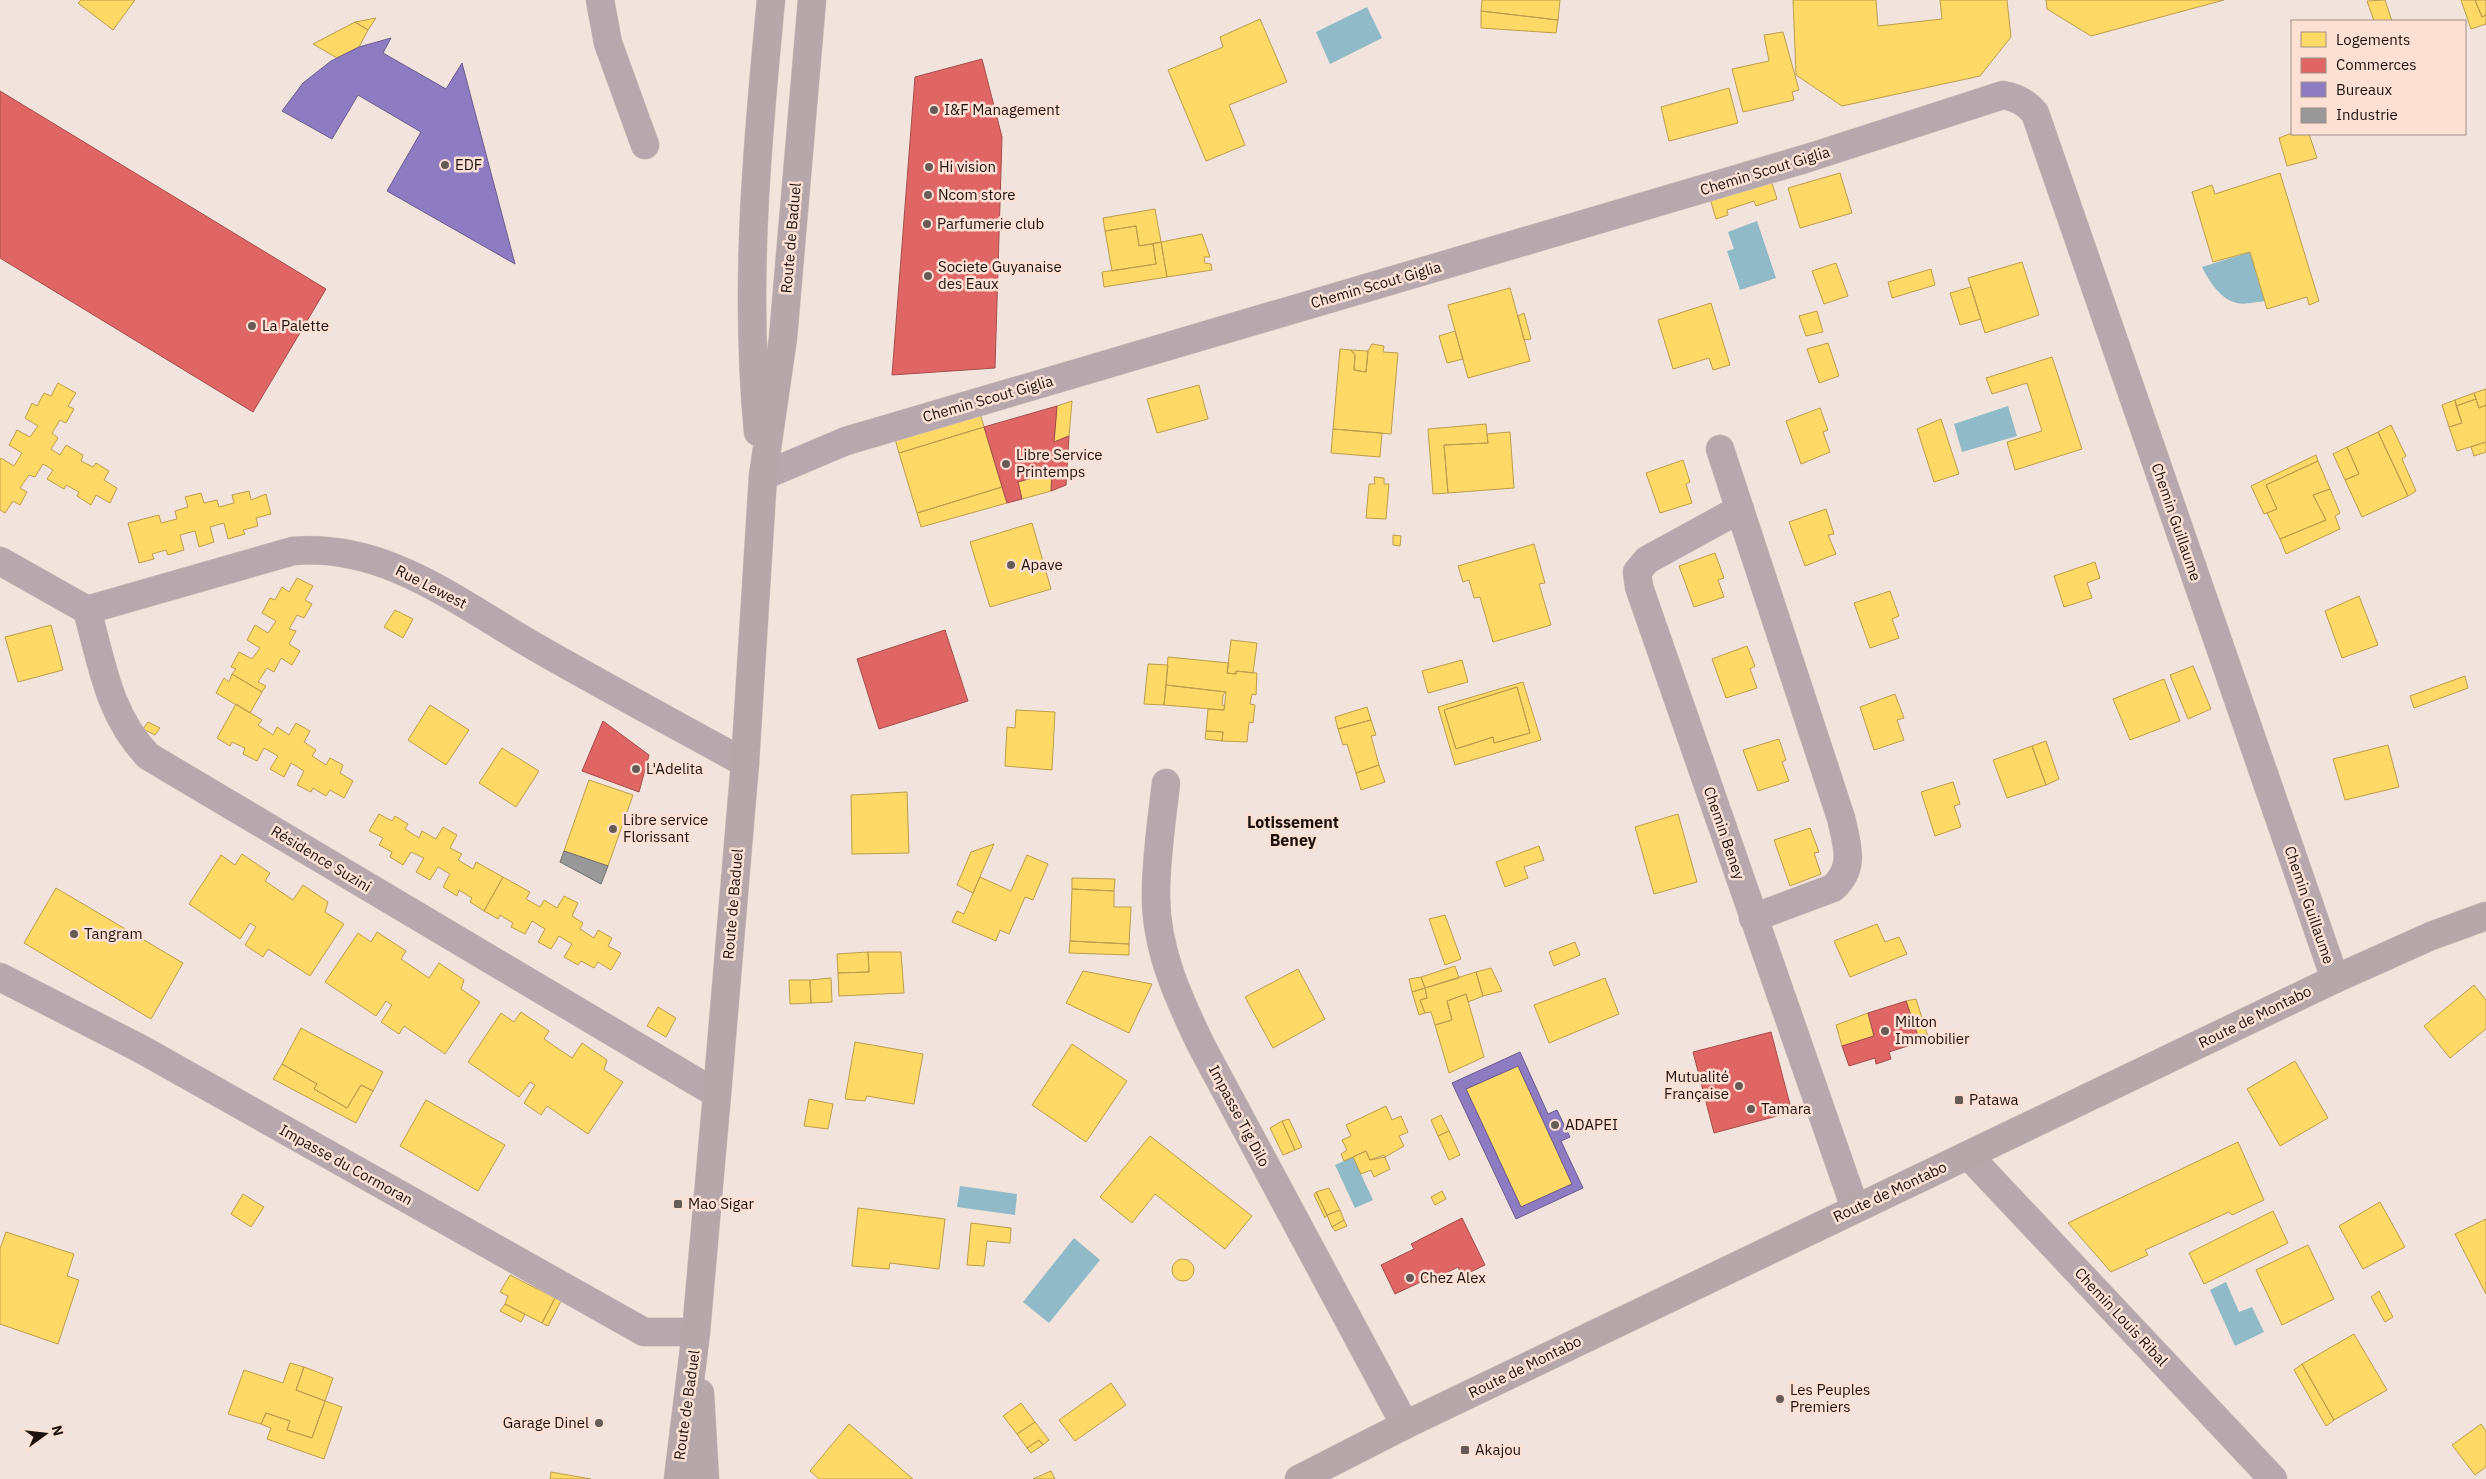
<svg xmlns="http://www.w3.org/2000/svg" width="2486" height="1479" font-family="'IBM Plex Sans',sans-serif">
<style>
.water{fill:#90bac7}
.homes{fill:#ffd966;stroke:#bb9d4b;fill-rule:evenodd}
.shops{fill:#e06666;stroke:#a54d4b}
.offices{fill:#8e7cc3;stroke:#6c5c8c;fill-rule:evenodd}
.industry{fill:#999;stroke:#73706f}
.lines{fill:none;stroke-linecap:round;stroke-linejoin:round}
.minor-casing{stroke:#cec3bd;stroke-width:29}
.secondary-casing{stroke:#cec3bd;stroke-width:29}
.minor{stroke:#b6a8ac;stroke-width:28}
.secondary{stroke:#b6a8aa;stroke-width:28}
.poi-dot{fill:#665c55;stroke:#fbe0d3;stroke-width:2}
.labels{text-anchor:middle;stroke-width:5;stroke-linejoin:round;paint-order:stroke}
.poi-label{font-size:15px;fill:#1b120d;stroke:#fbe0d3;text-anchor:start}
.street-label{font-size:15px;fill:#1b120d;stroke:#fbe0d3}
.neighbourhood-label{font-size:16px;font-weight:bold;fill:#1b120d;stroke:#fbe0d3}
</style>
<rect width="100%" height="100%" fill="#f2e4dc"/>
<path class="water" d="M1367,7L1382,38L1330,64L1316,32Z
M1757,221L1776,278L1740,290L1727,251L1734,249L1728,232Z
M2250,252L2265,301C2257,302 2245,305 2237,303C2220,299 2209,281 2202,267Z
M2008,406L2017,436L1962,452L1954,424Z
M1353,1157L1373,1200L1355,1208L1335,1165Z
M960,1186L1017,1194L1015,1215L957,1207Z
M1074,1238L1100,1260L1049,1323L1023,1302Z
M2226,1282L2239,1312L2252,1307L2264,1332L2235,1346L2210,1290Z"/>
<path class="homes" d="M81,0H135L113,30L78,3Z
M1482,0H1560L1558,20L1481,11Z
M1793,0H1876L1878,26L1942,19L1940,0H2007L2011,37L1980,76L1842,106L1796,75Z
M2046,0H2224L2091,36L2047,9Z
M2385,0L2392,21H2374L2367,1Z
M2461,0H2475L2482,17L2486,15V24L2471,29Z
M2475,0H2486V15L2482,17Z
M1481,11L1558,20L1556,33L1481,28Z
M376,18L368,30L355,22Z
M1260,19L1287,82L1229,105L1245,145L1206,161L1168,70L1223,47L1220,37Z
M355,22L368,30L359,47L337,58L313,44Z
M1783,32L1799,90L1792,92L1794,100L1743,112L1732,69L1769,61L1764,35Z
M1729,88L1738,123L1669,141L1661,107Z
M2292,133L2309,134L2317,158L2287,166L2279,138Z
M1840,173L1852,213L1800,228L1788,188Z
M2280,173L2319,301L2309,305L2307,297L2267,309L2250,252L2213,262L2192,192L2212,185L2215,194Z
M1770,177L1777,199L1756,206L1754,201L1727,210L1728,215L1716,219L1709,195Z
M1155,209L1161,242L1139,246L1136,226L1105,231L1103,218Z
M1136,226L1139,246L1153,244L1156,264L1112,271L1105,231Z
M1202,234L1210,257H1204L1205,263L1211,264L1212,270L1167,277L1161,242Z
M1161,242L1167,277L1104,287L1102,272L1156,264L1153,244Z
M2022,262L2039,315L1985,333L1968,278Z
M1836,263L1848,296L1824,304L1812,271Z
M1931,269L1935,285L1892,298L1888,282Z
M1971,287L1981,319L1960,325L1950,293Z
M1510,288L1530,361L1468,378L1448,305Z
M1711,303L1730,365L1713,370L1709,358L1673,369L1658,320Z
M1817,311L1823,332L1806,336L1799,316Z
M1524,313L1531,339L1524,340L1518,316Z
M1455,331L1463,359L1447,363L1439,336Z
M1828,343L1839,376L1819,383L1807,349Z
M1372,344L1384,346L1383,352L1398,353L1391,434L1333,429L1340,349L1351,350L1355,355L1354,370L1366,372L1368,351Z
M1351,350L1368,351L1366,372L1354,370L1355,355Z
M2052,357L2082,449L2015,470L2007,442L2042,431L2027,383L1992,394L1986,378Z
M58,383L76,393L68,406L74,409L66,423L60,420L52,433L58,438L51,449L60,455L66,445L83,455L81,461L93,467L96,463L109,471L104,480L117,488L110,503L96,495L91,505L77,496L79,492L66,485L64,489L47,479L53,470L43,464L35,477L29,475L20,488L27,492L20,505L13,501L5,513L0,510V460L1,458L14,466L22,453L9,445L17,430L30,437L38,426L25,418L32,403L37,406L44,393L51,396Z
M1199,385L1208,419L1157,433L1147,399Z
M2486,389V405L2479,408L2474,393Z
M2474,393L2476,399L2456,406L2455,400Z
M2476,399L2479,408L2486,405V442L2457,451L2449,427L2462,423L2456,406Z
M2455,400L2462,423L2449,427L2442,405Z
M1072,401L1069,436L1054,442L1057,406Z
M978,407L984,427L899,453L893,432Z
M1820,408L1828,430L1823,432L1830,452L1801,464L1786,421Z
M1941,419L1959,474L1934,482L1917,429Z
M1486,424L1488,443L1444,445L1448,493L1433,494L1428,429Z
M2391,425L2406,456L2402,459L2416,491L2408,496L2378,432Z
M984,427L1002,487L917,513L899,453Z
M1333,429L1382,433L1380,457L1331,453Z
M1510,432L1514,488L1448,493L1444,445L1488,443L1487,434Z
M2378,432L2408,496L2362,517L2345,480L2359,474L2347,447Z
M2486,442V452L2474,456L2471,447Z
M2347,447L2359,474L2345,480L2333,454Z
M2316,455L2318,461L2266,485L2277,509L2264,514L2251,486Z
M1683,460L1690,482L1686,484L1692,503L1660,513L1646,473Z
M2318,461L2330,489L2313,495L2326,520L2280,539L2267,513L2277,509L2266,485Z
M1052,472L1051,491L1022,499L1018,482Z
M1374,477L1384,478V484H1389L1386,519L1366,518L1369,484H1375Z
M1002,487L1007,503L921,527L917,513Z
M2330,489L2340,513L2335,516L2340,529L2286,554L2280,539L2326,520L2313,495Z
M249,491L251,500L266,494L271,514L256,518L258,526L243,530L245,534L228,539L224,523L210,527L214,542L199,547L195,531L180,535L184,550L168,555L166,550L152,554L154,559L139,563L128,523L159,515L161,523L177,519L175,511L188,507L185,497L201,493L204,503L217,500L219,507L234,503L232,495Z
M1826,509L1834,534L1828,535L1836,554L1805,566L1789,522Z
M1032,523L1051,589L990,607L970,542Z
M1393,535L1401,536L1400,546L1393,545Z
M1534,544L1545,583L1539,584L1551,625L1493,642L1480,597L1474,598L1469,580L1463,582L1458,566Z
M1715,553L1724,578L1718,580L1724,597L1694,607L1679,566Z
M2095,562L2100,578L2087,583L2092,598L2064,607L2054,576Z
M297,578L313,586L305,600L312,604L304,618L297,615L289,629L296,631L289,644L300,651L292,665L281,658L274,672L267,668L258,682L266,686L262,692L232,674L236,669L231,667L239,652L252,659L260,648L247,640L255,625L268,633L276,621L262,613L270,598L275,600L282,587L289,592Z
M1890,591L1899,616L1892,619L1899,638L1870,648L1854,603Z
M2359,596L2378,645L2342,658L2325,611Z
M395,610L413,619L403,638L384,627Z
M51,625L63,670L18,682L5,637Z
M1231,640L1257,643L1253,673L1236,671V674L1227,673Z
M1747,646L1755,666L1750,669L1757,688L1726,698L1712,659Z
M1168,657L1229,663L1227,673L1236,674V671L1257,673L1256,695L1252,694L1250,704L1255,705L1253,723L1249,722L1247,742L1222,741L1223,732L1206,731L1208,709L1224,710L1226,692L1166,685Z
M1462,660L1468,682L1428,693L1422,671Z
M1148,664L1168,665L1164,705L1144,704Z
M2193,666L2211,709L2188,719L2170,675Z
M232,674L262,692L250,713L216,693L224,678L229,682Z
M2465,676L2468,688L2414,708L2410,696Z
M2164,679L2180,721L2130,740L2113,699Z
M1523,682L1541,740L1455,765L1438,707ZM1517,687L1530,733L1494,743L1493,737L1456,749L1444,710Z
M1166,685L1226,692L1223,695L1222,705L1225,706L1224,710L1164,705Z
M1517,687L1530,733L1494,743L1493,737L1456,749L1444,710Z
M1895,694L1904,718L1897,720L1904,740L1874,750L1860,707Z
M236,704L262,720L258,725L273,735L277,727L289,735L296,723L310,731L304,742L316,750L312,756L326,765L330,758L343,765L340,773L353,781L344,798L330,790L326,796L313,788L311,792L297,785L304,771L291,763L284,777L270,769L278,756L264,748L257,761L243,754L245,748L232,742L230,746L217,738Z
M430,705L469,730L446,765L408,740Z
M1367,707L1371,720L1338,729L1335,717Z
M1016,710L1055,712L1052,770L1005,766L1007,727L1015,728Z
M1371,720L1376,735L1371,736L1379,765L1356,773L1347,744L1343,745L1338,729Z
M148,722L160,728L155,735L143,729Z
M1206,731L1223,732L1222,741L1205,739Z
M1779,739L1786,760L1782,762L1789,781L1758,791L1743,750Z
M2046,741L2059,779L2046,785L2032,746Z
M2388,745L2399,787L2345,800L2333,759Z
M2032,746L2046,785L2007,798L1993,760Z
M502,748L539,771L516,807L479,783Z
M1379,765L1385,782L1361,790L1356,773Z
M589,780L633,795L608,866L564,851Z
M1953,782L1960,804L1954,806L1961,827L1935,836L1921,792Z
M907,792L909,853L852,854L851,795Z
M379,814L392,821L395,816L408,824L405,829L419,838L422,831L436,839L443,827L457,835L450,848L462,854L458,860L473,869L476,862L503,877L484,911L470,902L472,898L459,890L457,896L443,887L450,874L438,867L430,880L416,872L424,858L411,852L403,865L390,857L392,852L379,845L383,838L369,831Z
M1678,814L1697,882L1654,894L1635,827Z
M1810,828L1819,852L1814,853L1821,874L1790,886L1774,840Z
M994,844L973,893L957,885L971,852Z
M1539,846L1544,860L1524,867L1528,878L1505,887L1496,862Z
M242,854L270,873L265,881L293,900L303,885L328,902L325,912L344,924L310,976L268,949L263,957L245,945L256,927L250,923L240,939L189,904L221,855L235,865Z
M1027,855L1048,864L1033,900L1025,897L1009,934L1000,930L996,941L952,922L957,911L964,914L980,877L1011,891Z
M503,877L530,892L526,899L540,907L544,900L557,908L564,896L578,903L572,916L583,923L580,929L594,938L598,930L612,938L608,946L621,953L611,970L598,962L594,968L581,961L578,965L564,957L572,944L559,936L551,949L538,942L545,929L532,921L525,934L511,927L513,923L500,915L498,919L484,911Z
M1072,878L1115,879L1114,891L1072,889Z
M56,888L183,963L151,1019L24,943Z
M1072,889L1114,891V907H1131L1129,944L1070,941Z
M1445,915L1461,959L1445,965L1429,919Z
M1877,924L1885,942L1899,937L1907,954L1850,977L1834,941Z
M377,932L406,951L401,959L429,978L439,963L464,980L461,989L480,1002L445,1054L404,1026L399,1034L381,1022L392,1005L386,1001L376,1016L325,982L358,933L371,942Z
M1070,941L1129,944V955L1069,953Z
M1575,942L1580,955L1554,966L1549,952Z
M868,952H901L904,993L839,996L838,973L869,972Z
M868,952L869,972L838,973L837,954Z
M1455,966L1459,978L1425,988L1421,977Z
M1491,968L1502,991L1483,996L1476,972Z
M1298,969L1325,1019L1273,1048L1245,997Z
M1083,971L1152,984L1129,1033L1066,1003Z
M1476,972L1483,996L1468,1002L1466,994L1447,1001L1452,1020L1435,1025L1431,1012L1425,1013L1420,1000L1427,998L1425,988Z
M1421,977L1425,988L1412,992L1409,979Z
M831,978L832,1002L811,1003L810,980Z
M1605,978L1619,1014L1549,1043L1534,1005Z
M789,980H810L811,1003L790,1004Z
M2474,985L2486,1000V1029L2450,1058L2424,1026Z
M1425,988L1427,998L1420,1000L1425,1013L1419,1015L1412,992Z
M1466,994L1484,1057L1449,1073L1435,1025L1452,1020L1447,1001Z
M1916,999L1929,1040L1920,1042L1906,1001Z
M658,1007L676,1018L666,1037L647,1026Z
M521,1012L549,1031L544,1039L572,1058L582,1043L607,1060L604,1070L623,1082L588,1134L547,1106L541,1115L524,1103L535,1085L530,1082L519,1097L468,1062L501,1013L514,1022Z
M1868,1013L1874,1036L1842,1046L1836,1025Z
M301,1028L383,1072L373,1091L361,1085L347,1108L314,1089L317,1084L282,1064Z
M855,1042L923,1054L914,1104L867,1096L865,1101L845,1099Z
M1072,1044L1127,1081L1086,1142L1032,1105Z
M2295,1061L2328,1118L2280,1146L2247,1089Z
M282,1064L317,1084L314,1089L347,1108L361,1085L373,1091L356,1123L273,1079Z
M1518,1066L1572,1184L1521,1207L1466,1089Z
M809,1099L833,1104L828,1129L804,1126Z
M426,1100L505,1145L478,1191L400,1146Z
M1386,1106L1392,1120L1401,1116L1408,1132L1399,1136L1404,1146L1385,1157L1370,1160L1366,1151L1344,1161L1341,1154L1347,1150L1342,1140L1351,1136L1346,1125Z
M1441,1115L1449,1131L1438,1136L1431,1120Z
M1289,1119L1302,1147L1295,1150L1282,1121Z
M1282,1121L1295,1150L1283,1155L1270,1128Z
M1449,1131L1460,1155L1449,1160L1438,1136Z
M1150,1136L1252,1216L1225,1249L1155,1194L1132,1223L1100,1197Z
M2238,1142L2264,1200L2232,1215L2229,1212L2145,1250L2148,1255L2111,1272L2068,1223Z
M1366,1151L1370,1160L1384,1155L1390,1169L1374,1177L1371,1170L1361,1174L1353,1157Z
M1329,1188L1340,1210L1327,1215L1316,1192Z
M1442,1191L1446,1199L1435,1205L1431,1197Z
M1316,1192L1327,1215L1325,1218L1314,1195Z
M243,1194L264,1207L251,1227L231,1214Z
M2380,1202L2405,1247L2363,1269L2339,1226Z
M858,1208L945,1219L939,1269L890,1263L889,1269L852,1266Z
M1340,1210L1344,1220L1332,1227L1327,1215Z
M2273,1211L2288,1243L2204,1284L2189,1253Z
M2486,1219V1294L2455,1234Z
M1344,1220L1347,1226L1335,1231L1332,1227Z
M971,1223L1011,1228L1010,1243L987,1241L984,1266L967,1265Z
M6,1232L74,1254L67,1276L79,1280L58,1344L0,1324V1249Z
M2308,1245L2334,1299L2282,1325L2256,1270Z
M1172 1270a11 11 0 1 1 22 0a11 11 0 1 1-22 0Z
M510,1275L555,1298L542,1323L505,1304L508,1296L500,1292Z
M2379,1291L2393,1317L2385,1322L2371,1297Z
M555,1298L561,1301L548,1326L542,1323Z
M505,1304L525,1314L521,1322L500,1311Z
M2354,1334L2387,1390L2334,1420L2302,1364Z
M290,1363L304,1367L296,1390L325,1401L312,1438L287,1430L290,1421L266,1413L261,1424L228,1414L244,1370L283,1383Z
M2302,1364L2334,1420L2326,1426L2294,1370Z
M304,1367L333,1378L325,1401L296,1390Z
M1111,1383L1126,1405L1075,1441L1059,1420Z
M325,1401L342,1407L324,1459L267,1439L271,1428L261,1424L266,1413L290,1421L287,1430L312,1438Z
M1021,1403L1035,1422L1017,1434L1003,1416Z
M1035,1422L1049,1440L1043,1445L1039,1440L1027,1448L1017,1434Z
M849,1424L913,1479H819L810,1471Z
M2481,1424L2486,1431V1467L2475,1475L2452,1445Z
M1039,1440L1043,1445L1031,1453L1027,1448Z
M1051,1471L1055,1479H1033Z
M551,1472L591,1479H550Z"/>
<path class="shops" d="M982,59L1002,137L995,368L892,375L915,77Z
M0,91L326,289L253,412L0,258Z
M1057,406L1054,442L1069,436L1066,485L1051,491L1052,472L1018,482L1022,499L1007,503L984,427Z
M945,630L968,701L879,729L857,659Z
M603,721L649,755L639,792L582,771Z
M1906,1001L1920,1042L1889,1052L1891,1059L1876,1064L1875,1058L1849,1066L1842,1046L1874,1036L1868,1013Z
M1771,1032L1792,1112L1714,1133L1693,1052Z
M1462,1218L1485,1265L1462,1276L1458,1267L1430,1281L1429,1278L1395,1294L1381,1265L1414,1249L1411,1244Z"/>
<path class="offices" d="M391,38L383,53L446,89L462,63L515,264L387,191L421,132L358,95L332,139L282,111L303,83L331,61L359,47Z
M1520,1052L1548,1114L1557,1110L1570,1137L1561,1141L1583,1188L1516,1219L1452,1083ZM1518,1066L1572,1184L1521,1207L1466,1089Z"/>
<path class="industry" d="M564,851L608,866L601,884L560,862Z"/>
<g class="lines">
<defs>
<path id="minor" d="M600,0L608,43L645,145
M1720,449L1841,818C1847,845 1856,867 1833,888L1753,918
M763,476L846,441L1808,158L2003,95C2016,97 2026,102 2035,113L2335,979
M1740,509L1647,560L1637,572L1639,587L1855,1208
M0,561L87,610C102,663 108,714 148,756L717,1094
M87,610L293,551C388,543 461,605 539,649C607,688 676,725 745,763
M1166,783C1162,819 1156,857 1156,893C1155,948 1178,997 1201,1045L1405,1425
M0,977L141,1049L644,1332H696
M1969,1156L2273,1479"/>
<path id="secondary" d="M758,432C744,288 757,144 771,0
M700,1393L705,1479
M678,1479L696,1332L717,1094L745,763L763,476L783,338L812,0
M1299,1479L1405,1425L2335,979L2431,936L2486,916"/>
</defs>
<use href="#minor" class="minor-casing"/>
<use href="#secondary" class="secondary-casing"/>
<use href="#minor" class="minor"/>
<use href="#secondary" class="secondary"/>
</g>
<g class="poi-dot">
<circle cx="934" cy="110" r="5"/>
<circle cx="445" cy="165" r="5"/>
<circle cx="929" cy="167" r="5"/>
<circle cx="928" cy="195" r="5"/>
<circle cx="927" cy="224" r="5"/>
<circle cx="928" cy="276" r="5"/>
<circle cx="252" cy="326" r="5"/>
<circle cx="1006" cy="464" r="5"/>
<circle cx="1011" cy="565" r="5"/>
<circle cx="636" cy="769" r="5"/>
<circle cx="613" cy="829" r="5"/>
<circle cx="74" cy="934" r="5"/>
<circle cx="1885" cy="1031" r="5"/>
<circle cx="1739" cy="1086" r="5"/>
<rect x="1954" y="1095" width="10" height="10" rx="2.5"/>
<circle cx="1751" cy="1109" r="5"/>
<circle cx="1555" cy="1125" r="5"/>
<rect x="673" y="1199" width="10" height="10" rx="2.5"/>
<circle cx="1410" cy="1278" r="5"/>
<circle cx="1780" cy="1399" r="5"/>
<circle cx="599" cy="1423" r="5"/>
<rect x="1460" y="1445" width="10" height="10" rx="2.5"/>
</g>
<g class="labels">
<g class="poi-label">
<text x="944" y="115">I&amp;F Management</text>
<text x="455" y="170">EDF</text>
<text x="939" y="172">Hi vision</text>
<text x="938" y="200">Ncom store</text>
<text x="937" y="229">Parfumerie club</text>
<text x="938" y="272">Societe Guyanaise<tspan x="938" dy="17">des Eaux</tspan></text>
<text x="262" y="331">La Palette</text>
<text x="1016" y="460">Libre Service<tspan x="1016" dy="17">Printemps</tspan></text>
<text x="1021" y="570">Apave</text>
<text x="646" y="774">L'Adelita</text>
<text x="623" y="825">Libre service<tspan x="623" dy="17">Florissant</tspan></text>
<text x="84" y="939">Tangram</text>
<text x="1895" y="1027">Milton<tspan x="1895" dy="17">Immobilier</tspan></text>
<text x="1729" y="1082" text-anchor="end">Mutualité<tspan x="1729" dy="17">Française</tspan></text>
<text x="1969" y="1105">Patawa</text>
<text x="1761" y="1114">Tamara</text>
<text x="1565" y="1130">ADAPEI</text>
<text x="688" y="1209">Mao Sigar</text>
<text x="1420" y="1283">Chez Alex</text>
<text x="1790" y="1395">Les Peuples<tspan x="1790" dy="17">Premiers</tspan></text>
<text x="589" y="1428" text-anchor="end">Garage Dinel</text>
<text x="1475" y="1455">Akajou</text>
</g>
<g class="street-label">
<text transform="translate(1765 171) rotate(-17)" y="5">Chemin Scout Giglia</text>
<text transform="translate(791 238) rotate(-85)" y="5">Route de Baduel</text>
<text transform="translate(1376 285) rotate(-16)" y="5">Chemin Scout Giglia</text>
<text transform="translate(988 399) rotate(-16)" y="5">Chemin Scout Giglia</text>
<text transform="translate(2176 522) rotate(71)" y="5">Chemin Guillaume</text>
<text transform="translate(431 587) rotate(27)" y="5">Rue Lewest</text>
<text transform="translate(1724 833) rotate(71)" y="5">Chemin Beney</text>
<text transform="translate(321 859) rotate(31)" y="5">Résidence Suzini</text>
<text transform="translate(733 904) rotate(-85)" y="5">Route de Baduel</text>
<text transform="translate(2309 905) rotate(71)" y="5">Chemin Guillaume</text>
<text transform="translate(2255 1017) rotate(-26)" y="5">Route de Montabo</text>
<text transform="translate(1239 1116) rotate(62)" y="5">Impasse Tig Dilo</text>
<text transform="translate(346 1165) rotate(29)" y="5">Impasse du Cormoran</text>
<text transform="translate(1890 1192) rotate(-25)" y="5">Route de Montabo</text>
<text transform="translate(2121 1317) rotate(47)" y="5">Chemin Louis Ribal</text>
<text transform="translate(1525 1367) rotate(-26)" y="5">Route de Montabo</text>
<text transform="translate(687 1405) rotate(-82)" y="5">Route de Baduel</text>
</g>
<g class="neighbourhood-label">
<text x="1293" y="828">Lotissement<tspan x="1293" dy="18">Beney</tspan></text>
</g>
</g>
<rect x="2291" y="20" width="175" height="115" fill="#fbe0d3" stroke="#a18e84"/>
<rect x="2301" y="32" width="25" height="15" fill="#ffd966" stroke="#a18e84"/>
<text x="2336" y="45" font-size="15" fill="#1b120d">Logements</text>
<rect x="2301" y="58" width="25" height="15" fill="#e06666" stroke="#a18e84"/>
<text x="2336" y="70" font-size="15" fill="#1b120d">Commerces</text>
<rect x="2301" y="82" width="25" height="15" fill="#8e7cc3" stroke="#a18e84"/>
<text x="2336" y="95" font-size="15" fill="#1b120d">Bureaux</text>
<rect x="2301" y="108" width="25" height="15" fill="#999999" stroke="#a18e84"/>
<text x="2336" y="120" font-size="15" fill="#1b120d">Industrie</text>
<g transform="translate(45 1434) rotate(75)" stroke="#fbe0d3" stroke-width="4" paint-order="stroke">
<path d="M0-4L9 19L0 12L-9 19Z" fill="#1b120d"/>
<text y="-8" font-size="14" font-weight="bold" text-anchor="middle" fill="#1b120d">N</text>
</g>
</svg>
